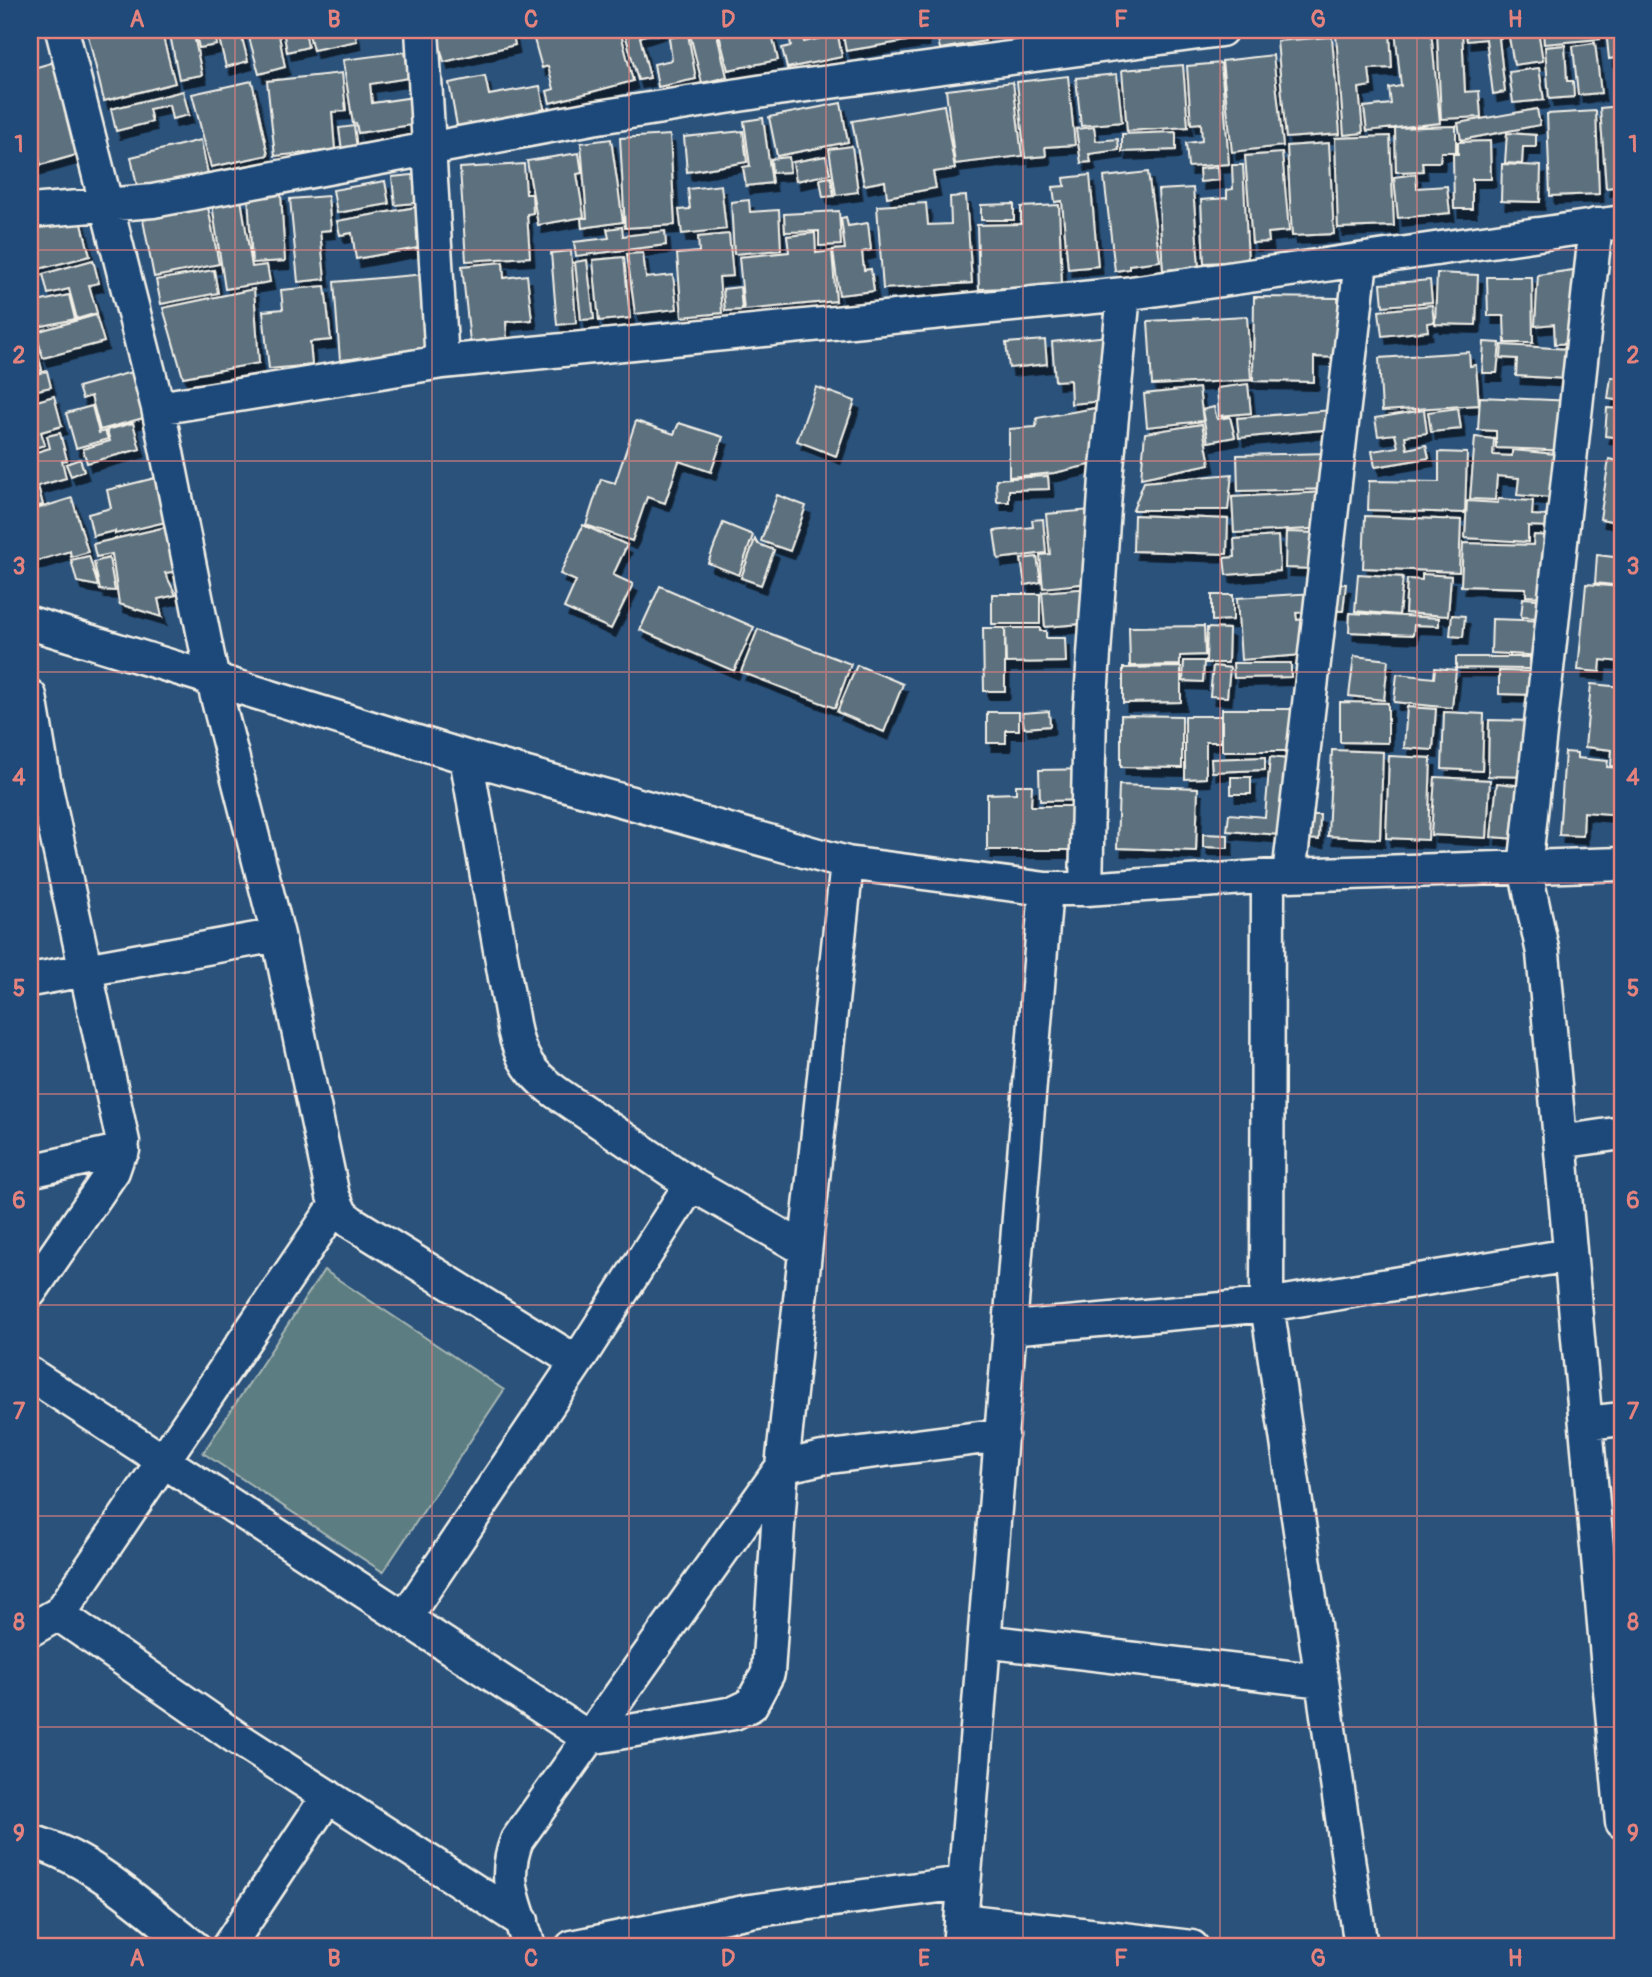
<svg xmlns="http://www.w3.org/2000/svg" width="1652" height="1977" font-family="Pangolin,sans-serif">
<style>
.green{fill:#5c7d81;stroke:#a8b7b4;stroke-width:2}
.building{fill:#5c707e;stroke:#f4f1e8;stroke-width:2;filter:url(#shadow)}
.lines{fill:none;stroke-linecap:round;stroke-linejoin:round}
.street-casing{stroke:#f4f1e8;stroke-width:37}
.street{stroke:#1f4a7a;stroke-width:32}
.grid{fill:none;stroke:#e4827e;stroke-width:2;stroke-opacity:0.55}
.neatline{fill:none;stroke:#e4827e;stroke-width:2.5}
.grid-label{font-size:23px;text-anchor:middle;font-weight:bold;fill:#e4827e}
</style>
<defs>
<filter id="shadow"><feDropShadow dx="4.5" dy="8" stdDeviation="0" flood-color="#0009"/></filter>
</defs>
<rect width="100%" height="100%" fill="#2b527b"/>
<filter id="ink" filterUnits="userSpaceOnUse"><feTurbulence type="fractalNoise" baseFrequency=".0143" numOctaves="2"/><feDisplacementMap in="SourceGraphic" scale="14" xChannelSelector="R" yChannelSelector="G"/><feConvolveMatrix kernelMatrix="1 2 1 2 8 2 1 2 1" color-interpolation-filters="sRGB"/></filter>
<g filter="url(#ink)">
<path class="green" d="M324,1270L504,1390L383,1572L203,1453Z"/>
<path class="building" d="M92,30H161L175,83L104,101L87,31Z
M169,30H193L202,75L179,79Z
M195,30H214L217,45L199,48Z
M217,30H240L248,61L226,67Z
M247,30H278L285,67L259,74Z
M283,30H305L308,47L287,52Z
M308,30H354L357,41L313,50Z
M512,30L515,45L444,62L436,31Z
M539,30H620L633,81L550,103L547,91L554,89L548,66L542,68L532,32Z
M624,30H662L640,37L650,78L638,80Z
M689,30H716L727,77L702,83Z
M718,30H771L778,60L728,70Z
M820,30H837L842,57L787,68L782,48L791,46L789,33L802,31L804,42L822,38Z
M842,30H924L925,38L846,51Z
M936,30H983L985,41L940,49Z
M1053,30H1116L1057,51Z
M1395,30H1431L1440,123L1367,131L1364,107L1391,104L1389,88L1401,86Z
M1437,30H1462L1465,92L1479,91L1481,117L1441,119Z
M1465,30H1498L1505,92L1493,94L1486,39L1467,41Z
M1500,30H1538L1543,61L1514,65L1509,37L1501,38Z
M1543,30H1599L1600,39L1544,44Z
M1606,30H1622V57L1609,59Z
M1390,31L1392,68L1369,69L1371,86L1359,88L1363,133L1344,135L1336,35Z
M688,34L696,79L658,87L654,64L672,60L669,38Z
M1332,37L1340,134L1286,138L1277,41Z
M1595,43L1601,93L1578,95L1573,46Z
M1565,45L1567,81H1573L1574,97L1549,99L1545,47Z
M405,52L409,78L370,84L372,103L421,96L425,123L358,133L356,123L353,124L343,60Z
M1273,55L1283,146L1232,152L1222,61Z
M58,61L83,153L41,165L32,133L30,134V69Z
M1221,63L1229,164L1188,167L1186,143L1202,141L1201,123L1191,124L1187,66Z
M1183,65L1188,127L1127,131L1122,70Z
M1539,68L1544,100L1513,103L1509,72Z
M342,73L346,111L332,112L335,150L275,156L267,81Z
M1117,74L1122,122L1081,126L1076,78Z
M485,76L489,95L540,86L545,113L458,131L449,83Z
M1068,76L1075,145L1045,147L1046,156L1025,158L1017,82Z
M1622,77V98L1617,99L1614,78Z
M252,81L268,155L211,167L192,94Z
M1013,82L1022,156L955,164L946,90Z
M183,91L189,115L172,119L169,105L149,109L152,122L116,131L111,109Z
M841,103L848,142L777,156L769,117Z
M944,105L955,169L933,172L936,188L887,197L885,181L864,185L852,121Z
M1622,106V141L1619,142L1622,186L1606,188L1600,108Z
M1537,109L1540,125L1461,140L1458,123Z
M1596,111L1599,194L1550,196L1547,114Z
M763,118L772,183L746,186L743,167L750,166L744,121Z
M354,126L357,149L342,151L339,128Z
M1456,126V152H1441L1440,162H1422L1423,171L1396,172L1395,128Z
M1094,127L1096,141L1118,139L1119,150L1089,154L1091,162L1081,163L1076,129Z
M743,131L747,162L687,172L684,137Z
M1176,132V150L1122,152V134Z
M1507,133L1536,135V147H1523L1522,164L1505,163Z
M670,135L675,225L625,228L620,138Z
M1390,136L1394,226L1338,228L1335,138Z
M30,139L40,166L30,169Z
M611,139L623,222L582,228L581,218H587L581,143Z
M201,140L208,174L138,191L131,157Z
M1490,141L1491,179H1472V209H1454L1453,154H1458V142Z
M1329,143L1334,234L1292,236L1287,146Z
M852,146L858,192L836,195L829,149Z
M579,153L582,173L577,174L584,217L538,225L527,161Z
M1282,153L1289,231L1268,233L1269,242L1252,243L1245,156Z
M826,156L830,174L796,181L793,162Z
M789,157L790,172L772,173L771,159Z
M524,164L526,194H532L533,213L527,214L530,257L466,261L460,168Z
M1502,164L1541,166L1540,202L1501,201Z
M1232,165H1243L1248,261L1204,263L1201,200L1227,198V190L1233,189Z
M1218,167L1219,180L1200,182L1199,169Z
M1148,172L1160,261L1129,265V269L1115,271L1104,177Z
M422,174L425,202L395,205L392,177Z
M1416,174L1417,188L1447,186L1450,213L1398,218L1394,177Z
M1090,175L1098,266L1068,269L1062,201L1055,202L1053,187L1065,186L1064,178Z
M831,177L834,196L823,197L820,179Z
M385,181L389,204L337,213L333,190Z
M721,185L726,229L682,234L679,210L690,209L688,189Z
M1193,188L1199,267L1163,270L1158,190Z
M281,193L285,261L252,263L248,194Z
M328,196L331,230L320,231L325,279L298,282L290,199Z
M966,196L972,283L883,289L877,206L926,203L928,225L951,224L950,197Z
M241,199L252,267L267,265L270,282L225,289L212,204Z
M749,200L750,212L779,210L781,250L734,254L731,202Z
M1014,204V220H981V205Z
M1059,205L1062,286L979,289L977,225L1021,224V207Z
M208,207L219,264L154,277L143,220Z
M416,207L423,247L356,259L352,233L340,235L337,221Z
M839,211L841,245L819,246V231L785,232L784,214Z
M79,212L90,256L31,271L30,224Z
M846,217L848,226L868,223L871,250L862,252L864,270L871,269L874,291L839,295L833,250L845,249L841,218Z
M622,227L623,236L665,231L666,245L576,256L574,242L609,238L607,229Z
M815,233L816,253L832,251L836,301L744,310L739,257L789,252L787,236Z
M729,234L733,276L719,277L722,313L682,317L677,254L699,252L698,237Z
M571,251L576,323L557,325L551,253Z
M643,253L646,278L673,275L677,309L635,314L627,254Z
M624,257L630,318L599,321L593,260Z
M93,260L99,283L89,285L97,313L77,319L69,289L48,294L43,274Z
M587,260L594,319L581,320L575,262Z
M503,262L504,278L527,275L532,320L506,322L507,338L470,342L462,266Z
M1588,268L1581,343L1555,344L1554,324L1535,326L1538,275Z
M214,270L218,293L161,304L156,280Z
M1437,273L1478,275L1476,325L1435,324Z
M426,274L433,352L340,360L334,282Z
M1487,277H1532L1533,343H1505L1504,316H1488Z
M1430,280L1432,302L1383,306L1381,284Z
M325,286L331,340L310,342L312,365L269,369L263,311L283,309L281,290Z
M740,287L742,310L725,311L723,289Z
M254,289L259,363L183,377L163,308Z
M69,295L75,319L38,327L33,303Z
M1254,297L1338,298L1342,358L1314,357V382L1253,381Z
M1432,305L1434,322L1427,323L1428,331L1382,336L1379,311Z
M30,313L39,353L30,355Z
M96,315L104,342L43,358L36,332Z
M1247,316L1251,380L1152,385L1148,321Z
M1108,336L1114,400L1071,404L1070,380L1055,381L1052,342Z
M1045,340L1047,364L1009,368L1006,343Z
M1484,342L1500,343L1497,373H1482Z
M1502,345L1569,349L1567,379L1516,376L1517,359L1501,358Z
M1469,352L1470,366L1476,365L1479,405L1382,411L1379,358Z
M38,354L42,370L30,373V357Z
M47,371L51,387L33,391L30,376Z
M135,371L147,417L100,430L91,396L82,399L78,387Z
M1611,377L1622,378V401L1608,399Z
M1248,384L1251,413L1219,416L1217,388Z
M816,387L855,401L836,456L797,441Z
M1199,388L1203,421L1147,427L1144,394Z
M54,396L62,426L41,432L45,445L30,449V403Z
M1480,397L1574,401L1572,451L1496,448V431L1478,430Z
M92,406L99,433L105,431L108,439L76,448L66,413Z
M1107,406L1103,462L1054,473L1009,477V429L1036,427L1037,418Z
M1214,407L1217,419L1230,417L1235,437L1208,442L1202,410Z
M1458,408L1461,429L1431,432L1428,412Z
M1607,408L1622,409V438L1605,436Z
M1332,410L1333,429L1239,438L1237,418Z
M1424,410L1427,433L1405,436L1407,449L1426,445L1429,458L1375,467L1372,451L1398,447L1395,434L1378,436L1375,418Z
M636,421L674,434L679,423L723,437L711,472L679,461L665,503L647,497L632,541L586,525L601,479L615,483Z
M133,423L140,449L87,463L83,449L110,441L107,430Z
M1202,424L1210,464L1141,478L1145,433Z
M60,433L67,460L62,461L66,478L38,486L43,505L30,508V454L50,448L47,436Z
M1475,437L1494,439L1493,455L1512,456V450L1566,455L1563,499L1517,495L1519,478L1497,476L1495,500L1470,499Z
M1439,452L1467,453L1465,513L1368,510L1369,481L1439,482Z
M1332,453L1334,489L1238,491L1237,455Z
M80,459L84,471L71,476L66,464Z
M1609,459L1622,462V523L1600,519Z
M1232,474L1228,510H1133L1144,482Z
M163,476L174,520L115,534V531L93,536L88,514L111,508L107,490Z
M1048,476L1049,489L1009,490V502H997L996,479Z
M1327,492L1329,528L1234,533L1232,497Z
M777,495L806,506L790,551L761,541Z
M72,498L88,552L71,557L70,551L30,563V511Z
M1498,499L1533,501L1532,515L1549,516V527L1528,526V542L1465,538L1467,501L1498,503Z
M1091,510L1098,582L1043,588L1040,555L1050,554L1046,514Z
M1134,515L1228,519L1227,554L1133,551Z
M1365,516L1461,520L1459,572L1363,568Z
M1043,519L1046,553L998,559L994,531L1033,527L1032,520Z
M723,523L753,535L739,575L708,563Z
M583,525L627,545L613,575L633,584L611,629L564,608L576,581L560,574Z
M170,526L179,571L165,573L176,595L158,599L162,617L119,604L112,554L96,557L93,544Z
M1286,532L1315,533L1316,569L1285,568Z
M1534,535L1553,536L1551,597L1526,596V588L1461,586L1463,543L1533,545Z
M1278,536L1280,571L1226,575L1224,558L1235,557L1234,539Z
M755,539L758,544L774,550L761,585L741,578Z
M1597,555L1622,558V586L1595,583Z
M89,556L98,586L77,582L71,560Z
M1037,557L1041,582L1025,585L1021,559Z
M109,558L115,591L100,590L94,562Z
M1358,574L1403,577L1399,615L1355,611Z
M1422,574L1451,576L1448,616L1405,613L1407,579L1422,580Z
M1320,582L1346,584L1343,611L1317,610Z
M1586,584L1622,587V662L1601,660L1600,672L1578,670Z
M660,586L754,627L734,671L640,630Z
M1091,588L1093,623L1045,627L1042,592Z
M1314,593L1315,611L1296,613L1297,620L1306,619L1314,654L1241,660L1237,598Z
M992,594H1040V624H992Z
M1212,595H1233V620L1212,621Z
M1523,598L1552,600L1550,619L1521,617Z
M1350,613L1439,618V626L1414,625L1413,635L1349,632Z
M1452,615L1465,616L1463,637L1450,636Z
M1492,619L1549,621L1548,656L1491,653Z
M1204,626L1205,655L1180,656V665L1130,666L1129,627Z
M983,628H1005V691H984Z
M1005,628H1040V631H1046V638H1065L1066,662L1006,663Z
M1207,628L1229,629L1228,663H1206Z
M758,629L851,664L835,708L741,672Z
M1354,656L1388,660L1384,700L1349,696Z
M1456,657H1530V669L1456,668Z
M1184,661H1204L1203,682L1183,681Z
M1233,663H1291V677L1234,678Z
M857,665L903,684L884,732L837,712Z
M1213,666L1230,668L1227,697L1210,696Z
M1181,667V702L1123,703V668Z
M1435,668L1456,670L1452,708L1394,702L1397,674L1434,678Z
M1499,671L1535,672L1534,695L1499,694Z
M1591,684L1622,687V767L1611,766L1612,750L1585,747Z
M1340,702L1388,703V743L1340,742Z
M1407,707L1436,709L1433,750L1404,748Z
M1222,709H1298V751H1222Z
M1049,711L1050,726L1024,728L1022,713Z
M987,712H1019V730H1006V743H987Z
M1444,712L1484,714L1482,771L1442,769Z
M1121,715L1182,716V768L1121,767Z
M1185,716H1221V742H1206V778L1185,779Z
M1489,720L1535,721L1534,777L1488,776Z
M1332,750L1383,752L1380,839L1328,836Z
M1565,752L1577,753V758L1608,761L1607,767L1622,768V815L1584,812L1583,836L1559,835Z
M1389,756L1431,758L1428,840L1386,838Z
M1265,757V770L1212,772L1211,759Z
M1270,757L1287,759L1281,835L1227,831L1229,814L1265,817Z
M1093,769V800L1040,801L1039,770Z
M1231,777H1251V794H1231Z
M1435,777L1490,780L1487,838L1431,835Z
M1497,783L1523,786L1517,839L1491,837Z
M1016,785H1032L1031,806H1078L1079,850H987V794L1016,793Z
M1119,785L1198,788L1196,851L1117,848Z
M1308,815H1320L1319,840L1307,839Z
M1203,834L1228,835V848L1203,847Z"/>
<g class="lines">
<defs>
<path id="street" d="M62,30L158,408L213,681L278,935L333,1196L342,1215L351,1222L577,1362
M422,30L442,362
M30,211L153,201L592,118L777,89L1221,30
M1596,225L1525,868L1543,953L1622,1822
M158,408L442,362L1124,294L1622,222
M30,623L466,757L847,863L1046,889H1086L1289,875L1622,864
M30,696L44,779L123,1142L113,1171L30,1292
M466,757L514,1029C520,1059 532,1075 557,1093L691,1184L803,1248
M1289,875L1361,261
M1268,877L1267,1305L1361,1947
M1086,889L1090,713L1106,478L1124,294
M30,980L278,935
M1560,1142L1622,1133
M30,1171L123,1150
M1010,1328L1267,1305L1570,1255
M30,1374L589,1738L734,1713L751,1705L768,1673L782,1467L847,863
M1587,1423L1622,1419
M58,1614L237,1738L522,1921
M405,1618L577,1362L691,1184
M30,1630L58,1614L65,1606L336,1205
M984,1641L1322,1681
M30,1841C92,1857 144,1909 194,1947
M961,1920L1192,1947
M228,1947L328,1796
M529,1947C518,1906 500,1883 517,1840L782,1467L822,1458L1002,1435
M572,1947L750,1911L963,1883
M959,1947L1046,889"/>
</defs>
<use href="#street" class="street-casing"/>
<use href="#street" class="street"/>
</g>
</g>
<path class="grid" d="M235,30V1947M432,30V1947M629,30V1947M826,30V1947M1023,30V1947M1220,30V1947M1417,30V1947M30,250H1622M30,461H1622M30,672H1622M30,883H1622M30,1094H1622M30,1305H1622M30,1516H1622M30,1727H1622"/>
<rect width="1652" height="1977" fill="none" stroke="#1f4a7a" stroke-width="77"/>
<rect x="38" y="38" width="1576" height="1900" class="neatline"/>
<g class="grid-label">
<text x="137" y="27">A</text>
<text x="334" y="27">B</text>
<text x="531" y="27">C</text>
<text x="728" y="27">D</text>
<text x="924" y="27">E</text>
<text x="1121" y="27">F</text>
<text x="1318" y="27">G</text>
<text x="1515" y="27">H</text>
<text x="19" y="152">1</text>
<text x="1633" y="152">1</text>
<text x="19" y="363">2</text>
<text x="1633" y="363">2</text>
<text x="19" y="574">3</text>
<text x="1633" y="574">3</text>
<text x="19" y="785">4</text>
<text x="1633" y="785">4</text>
<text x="19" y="996">5</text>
<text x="1633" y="996">5</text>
<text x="19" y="1208">6</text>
<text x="1633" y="1208">6</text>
<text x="19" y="1419">7</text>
<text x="1633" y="1419">7</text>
<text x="19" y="1630">8</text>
<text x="1633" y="1630">8</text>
<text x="19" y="1841">9</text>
<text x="1633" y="1841">9</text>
<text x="137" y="1966">A</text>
<text x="334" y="1966">B</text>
<text x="531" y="1966">C</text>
<text x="728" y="1966">D</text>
<text x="924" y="1966">E</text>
<text x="1121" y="1966">F</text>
<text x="1318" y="1966">G</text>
<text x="1515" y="1966">H</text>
</g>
</svg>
